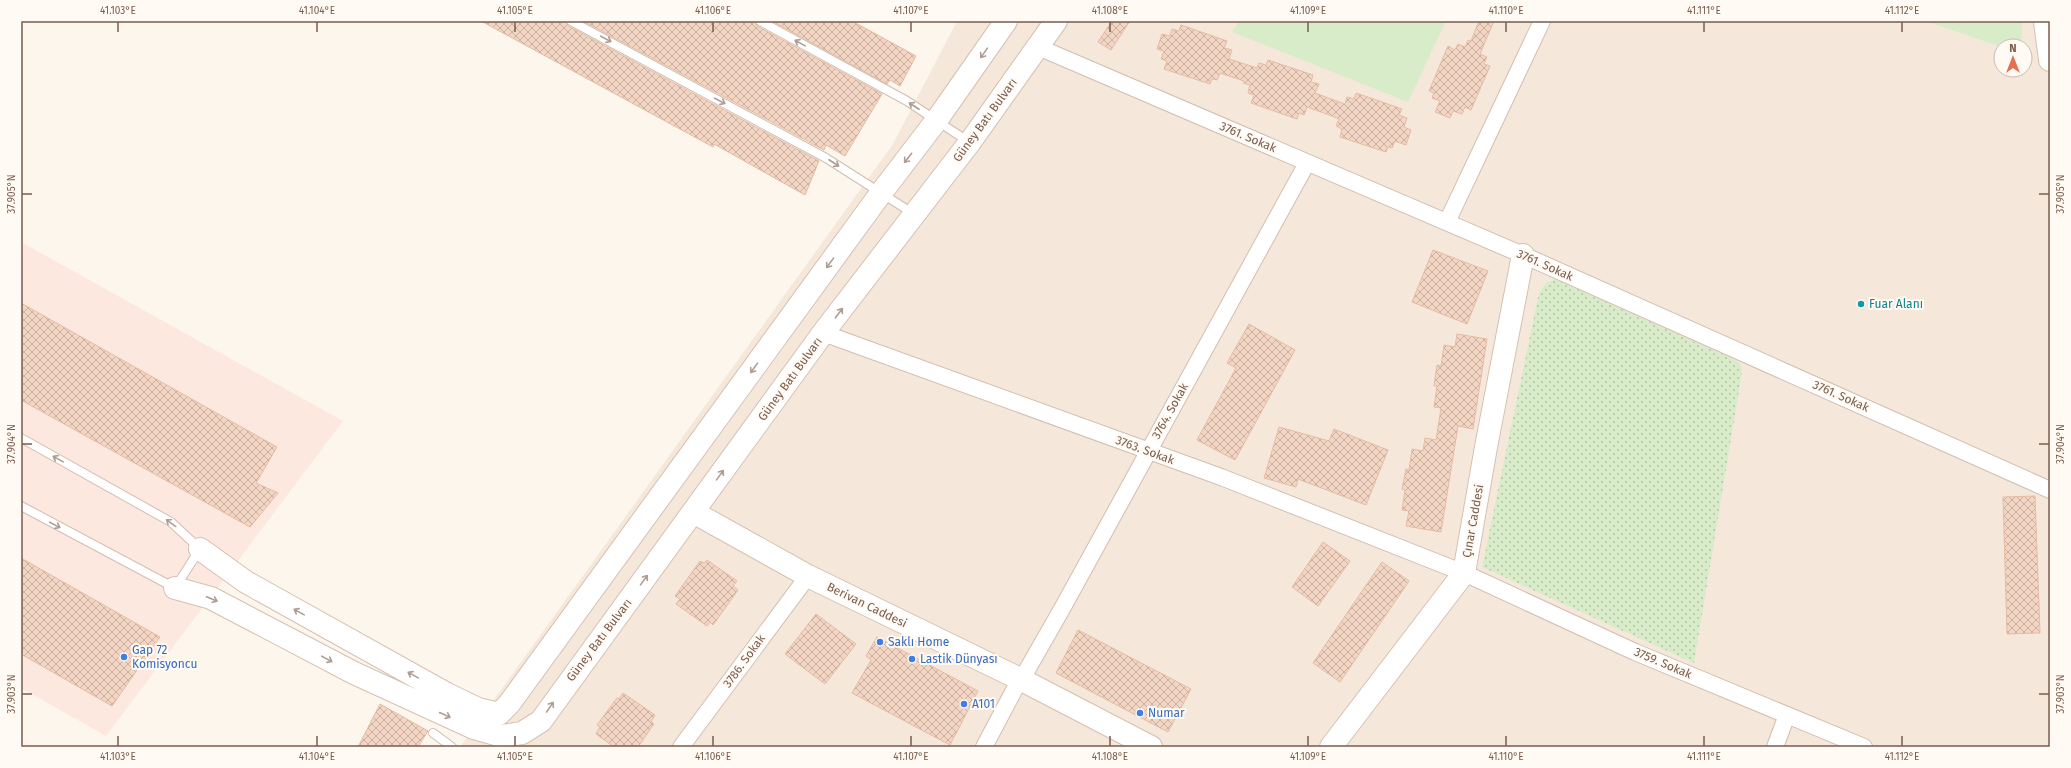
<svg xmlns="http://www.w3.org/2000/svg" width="2071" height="768" font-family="'Fira Sans',sans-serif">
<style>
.residential{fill:#f5e8da;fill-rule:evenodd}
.commercial{fill:#fde8e0}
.green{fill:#d8ecc9}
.park{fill:url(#park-dots)}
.building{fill:url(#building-cross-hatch);stroke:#e6bba3}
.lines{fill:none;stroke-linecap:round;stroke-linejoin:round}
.lane-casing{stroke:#d1beb0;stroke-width:10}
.street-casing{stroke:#d1beb0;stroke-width:18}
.secondary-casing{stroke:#d6c0b0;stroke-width:24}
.lane{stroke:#fff;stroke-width:8}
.street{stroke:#fff;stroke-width:16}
.secondary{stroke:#fff;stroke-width:22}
.oneway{stroke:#af9d94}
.ticks{fill:none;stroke:#7a5c4d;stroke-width:1.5}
.culture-dot{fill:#0f9aa8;stroke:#fffaf3;stroke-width:1.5}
.shop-dot{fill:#3f7fe0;stroke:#fffaf3;stroke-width:1.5}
.labels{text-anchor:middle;stroke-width:4;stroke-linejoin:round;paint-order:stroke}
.street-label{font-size:12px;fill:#7a5c4d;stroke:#fffaf3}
.culture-label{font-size:12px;fill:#0d838f;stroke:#fffaf3;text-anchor:start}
.shop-label{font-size:12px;fill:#366cbe;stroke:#fffaf3;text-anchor:start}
.neatline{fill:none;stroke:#7a5c4d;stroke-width:1.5}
.ticks-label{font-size:10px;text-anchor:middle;fill:#7a5c4d}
</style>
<defs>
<pattern id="park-dots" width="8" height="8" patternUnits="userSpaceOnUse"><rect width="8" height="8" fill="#d8ecc9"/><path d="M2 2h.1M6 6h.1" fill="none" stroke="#b4c2a5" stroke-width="1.8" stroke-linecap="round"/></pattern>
<pattern id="building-cross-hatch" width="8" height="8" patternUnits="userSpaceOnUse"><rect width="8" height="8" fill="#f3d5c3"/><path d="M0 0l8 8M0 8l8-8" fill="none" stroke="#cab0a1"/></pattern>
</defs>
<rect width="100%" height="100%" fill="#fdf6ec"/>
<path class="residential" d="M957,21H2050V747H460L893,144ZM2001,46H2025V70H2001Z"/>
<path class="commercial" d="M21,242L343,421L106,736L21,688Z"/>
<path class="green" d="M1239,21H1446L1408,102L1232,32Z
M1926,21H2022L2021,46L2001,47Z"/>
<path class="park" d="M1555,279L1735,360L1741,366L1742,372L1694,663L1482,567L1539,293L1546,283Z"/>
<path class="building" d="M481,21H566L568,26L819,161L805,195L714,144L713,147Z
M583,21H755L757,26L882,94L845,156L826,145L824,150Z
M772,21H852L916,56L900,86L890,80L887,84Z
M1112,21H1130L1111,50L1098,42Z
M1479,21H1494L1480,54L1487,57L1484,64L1490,66L1471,110L1465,107L1462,114L1453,111L1450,118L1435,112L1440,101L1432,98L1434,93L1429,91L1448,46L1455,50L1458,44L1465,47L1468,40L1471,41Z
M1181,25L1227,41L1224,48L1232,50L1229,59L1257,68L1259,63L1266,65L1268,60L1313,75L1311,82L1319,84L1315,93L1323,96L1345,104L1347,97L1354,99L1356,93L1402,109L1399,115L1407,118L1404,127L1411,130L1406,145L1395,141L1392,148L1388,147L1386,152L1340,137L1342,129L1336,126L1339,119L1332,116L1307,107L1304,115L1299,113L1297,119L1251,103L1254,95L1248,93L1250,85L1243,83L1244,81L1220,73L1217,80L1212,79L1210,84L1164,69L1167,61L1161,59L1164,51L1157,49L1162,34L1170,36L1172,29L1179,31Z
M1433,250L1488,271L1467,324L1412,302Z
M21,303L277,447L256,483L278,493L250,527L21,400Z
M1249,324L1295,350L1235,460L1197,440L1236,368L1227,363Z
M1457,334L1487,339L1473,429L1458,426L1441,532L1406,526L1409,511L1402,510L1405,490L1402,489L1406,469L1409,470L1412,449L1423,451L1425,438L1436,440L1441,408L1434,407L1437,386H1434L1437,365L1441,366L1444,345L1455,347Z
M1279,427L1329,441L1334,429L1388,450L1366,505L1298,479L1296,487L1264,478Z
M2035,496L2040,633L2007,634L2003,497Z
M1323,542L1350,561L1318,606L1292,587Z
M21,558L160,637L112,706L21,654Z
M707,560L737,581L733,586L738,590L713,625L710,622L707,626L676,604L680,599L675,596L700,561L704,563Z
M1382,562L1409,581L1340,682L1313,663Z
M816,614L856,644L825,684L785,654Z
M1078,630L1191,689L1168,732L1056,673Z
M877,637L978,691L950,745L852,693L871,660L866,656Z
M623,693L655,715L651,722L654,724L638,747H614L596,734L600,727L597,725L617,698L619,699Z
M380,704L428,731L418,747H358Z"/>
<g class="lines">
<defs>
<path id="lane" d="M571,21L826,158L914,214
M760,21L907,101L969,142
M21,438L171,522L200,549L175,588L21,506
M433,733L452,747"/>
<path id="street" d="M1038,47L1523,255L2050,490
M1447,222L1542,21
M823,333L1221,477L1464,573L1635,652L1864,747
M681,747L808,576
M984,747L1020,679L1027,670L1063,607L1307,163
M1775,747L1787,715"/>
<path id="secondary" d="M2045,21L2050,60
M693,512L808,576L1020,679L1151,747
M200,549L246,582L447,694L478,709L499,714L509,704L881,193L936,121L1006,21
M175,588L211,598L354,673L474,728L502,736L522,733L541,721L823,333L970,142L1056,21
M1331,747L1464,573L1486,447L1523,255"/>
</defs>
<use href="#lane" class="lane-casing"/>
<use href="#street" class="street-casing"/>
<use href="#secondary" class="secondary-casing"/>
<use href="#lane" class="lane"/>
<use href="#street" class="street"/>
<use href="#secondary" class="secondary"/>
</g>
<defs><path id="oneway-shaft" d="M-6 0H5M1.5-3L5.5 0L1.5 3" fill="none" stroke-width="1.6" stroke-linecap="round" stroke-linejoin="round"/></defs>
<g class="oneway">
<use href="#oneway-shaft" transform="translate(606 39) rotate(28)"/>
<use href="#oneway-shaft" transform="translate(800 43) rotate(-151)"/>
<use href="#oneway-shaft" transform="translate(984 53) rotate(125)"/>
<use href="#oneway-shaft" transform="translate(720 101) rotate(28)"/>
<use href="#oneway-shaft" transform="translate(914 106) rotate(-147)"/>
<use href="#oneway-shaft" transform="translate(908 158) rotate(128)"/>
<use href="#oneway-shaft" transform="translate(834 163) rotate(33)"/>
<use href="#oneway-shaft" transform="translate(830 263) rotate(126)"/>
<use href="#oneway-shaft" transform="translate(839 313) rotate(-53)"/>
<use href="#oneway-shaft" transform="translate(754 368) rotate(126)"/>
<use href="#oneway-shaft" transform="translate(58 459) rotate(-151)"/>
<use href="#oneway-shaft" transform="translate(720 475) rotate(-54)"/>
<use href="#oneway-shaft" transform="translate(171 523) rotate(-144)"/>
<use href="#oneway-shaft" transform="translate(55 525) rotate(28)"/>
<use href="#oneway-shaft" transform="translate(644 580) rotate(-54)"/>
<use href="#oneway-shaft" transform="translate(212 599) rotate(23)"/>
<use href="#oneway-shaft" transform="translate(299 612) rotate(-151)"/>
<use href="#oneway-shaft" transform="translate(327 659) rotate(28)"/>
<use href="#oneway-shaft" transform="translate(413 675) rotate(-151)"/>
<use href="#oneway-shaft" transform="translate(550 707) rotate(-56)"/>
<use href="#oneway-shaft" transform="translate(445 715) rotate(25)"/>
</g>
<path class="ticks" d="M118,22V32M317,22V32M515,22V32M713,22V32M911,22V32M1110,22V32M1308,22V32M1506,22V32M1704,22V32M1902,22V32M22,194H32M2039,194H2049M22,444H32M2039,444H2049M22,694H32M2039,694H2049M118,736V746M317,736V746M515,736V746M713,736V746M911,736V746M1110,736V746M1308,736V746M1506,736V746M1704,736V746M1902,736V746"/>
<circle class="culture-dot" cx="1861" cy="304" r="4"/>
<g class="shop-dot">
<circle cx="880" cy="642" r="4"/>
<circle cx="124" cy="657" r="4"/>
<circle cx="912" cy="659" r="4"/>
<circle cx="964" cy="704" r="4"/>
<circle cx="1140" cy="713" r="4"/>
</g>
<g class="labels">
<g class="street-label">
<text transform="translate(985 120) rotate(-54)" y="4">Güney Batı Bulvarı</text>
<text transform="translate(1248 137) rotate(23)" y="4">3761. Sokak</text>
<text transform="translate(1545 265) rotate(24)" y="4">3761. Sokak</text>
<text transform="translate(790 379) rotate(-54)" y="4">Güney Batı Bulvarı</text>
<text transform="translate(1841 396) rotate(24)" y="4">3761. Sokak</text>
<text transform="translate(1170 411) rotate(-61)" y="4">3764. Sokak</text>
<text transform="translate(1145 450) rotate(20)" y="4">3763. Sokak</text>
<text transform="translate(1473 521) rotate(-80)" y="4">Çınar Caddesi</text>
<text transform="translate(867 605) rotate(26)" y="4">Berivan Caddesi</text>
<text transform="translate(599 640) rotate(-53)" y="4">Güney Batı Bulvarı</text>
<text transform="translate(744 661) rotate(-54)" y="4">3786. Sokak</text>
<text transform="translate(1663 663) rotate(23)" y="4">3759. Sokak</text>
</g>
<g class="culture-label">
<text x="1869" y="308">Fuar Alanı</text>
</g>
<g class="shop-label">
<text x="888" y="646">Saklı Home</text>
<text x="132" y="654">Gap 72<tspan x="132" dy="14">Komisyoncu</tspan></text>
<text x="920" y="663">Lastik Dünyası</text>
<text x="972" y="708">A101</text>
<text x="1148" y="717">Numar</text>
</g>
</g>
<rect width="2071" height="768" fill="none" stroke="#fffaf3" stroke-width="44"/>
<g transform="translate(2013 58)"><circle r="19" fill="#fffaf3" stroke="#cabbb1"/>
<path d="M0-3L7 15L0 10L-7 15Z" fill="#e76f51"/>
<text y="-6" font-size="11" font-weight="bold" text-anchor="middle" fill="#7a5c4d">N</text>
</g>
<rect x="22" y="22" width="2027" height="724" class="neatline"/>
<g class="ticks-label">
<text x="118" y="14">41.103°E</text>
<text x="317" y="14">41.104°E</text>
<text x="515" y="14">41.105°E</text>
<text x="713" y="14">41.106°E</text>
<text x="911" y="14">41.107°E</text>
<text x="1110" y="14">41.108°E</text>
<text x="1308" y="14">41.109°E</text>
<text x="1506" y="14">41.110°E</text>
<text x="1704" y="14">41.111°E</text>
<text x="1902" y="14">41.112°E</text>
<text transform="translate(11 194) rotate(-90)" y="4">37.905°N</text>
<text transform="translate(2060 194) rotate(-90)" y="4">37.905°N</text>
<text transform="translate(11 444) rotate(-90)" y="4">37.904°N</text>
<text transform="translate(2060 444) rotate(-90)" y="4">37.904°N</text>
<text transform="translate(11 694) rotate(-90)" y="4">37.903°N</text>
<text transform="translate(2060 694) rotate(-90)" y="4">37.903°N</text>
<text x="118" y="760">41.103°E</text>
<text x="317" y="760">41.104°E</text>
<text x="515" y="760">41.105°E</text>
<text x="713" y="760">41.106°E</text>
<text x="911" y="760">41.107°E</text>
<text x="1110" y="760">41.108°E</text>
<text x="1308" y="760">41.109°E</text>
<text x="1506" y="760">41.110°E</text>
<text x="1704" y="760">41.111°E</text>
<text x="1902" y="760">41.112°E</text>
</g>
</svg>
